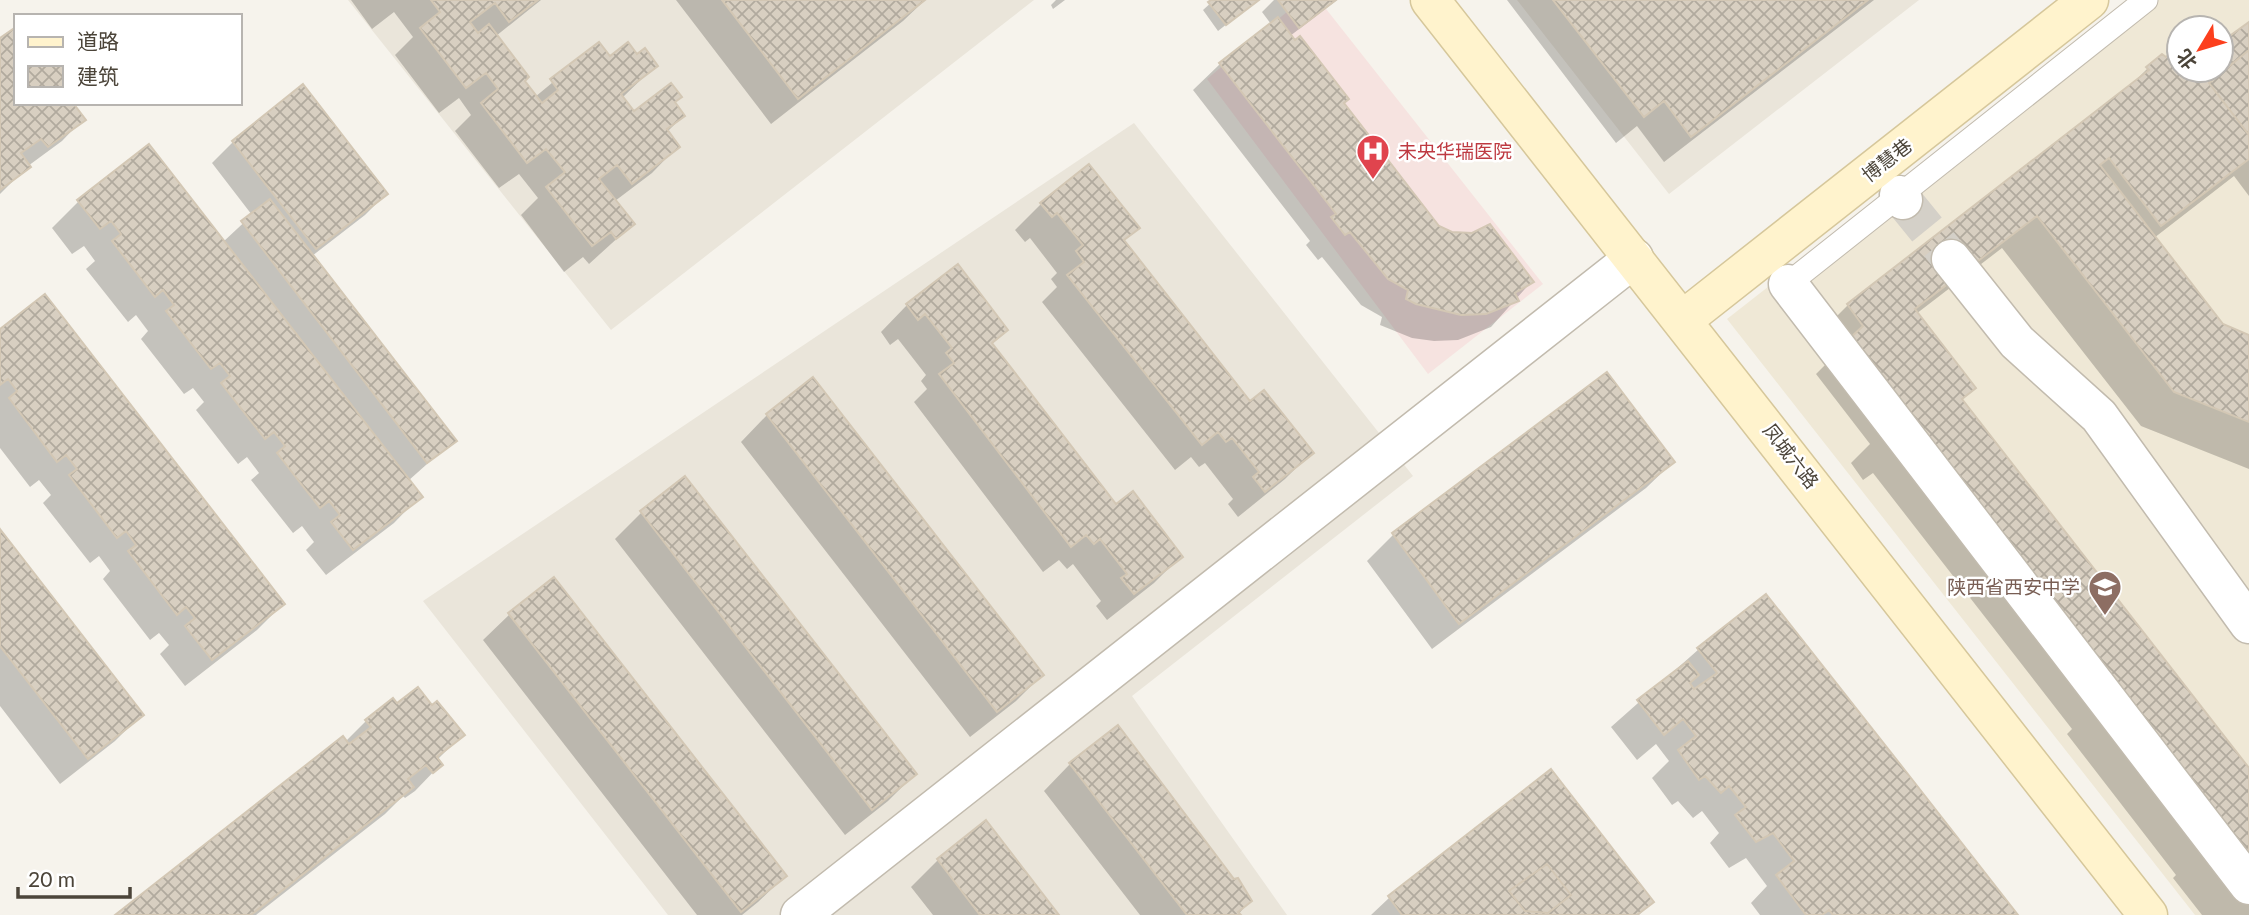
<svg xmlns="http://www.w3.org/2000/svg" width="2249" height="915" font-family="Lato,'Noto Sans SC',sans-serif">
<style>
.residential{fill:#eae5da}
.education{fill:#efe8d6;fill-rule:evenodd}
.medical{fill:#f6e3e0}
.shadow{fill:#0003}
.building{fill:url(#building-cross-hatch);stroke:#d3c7b4;stroke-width:2;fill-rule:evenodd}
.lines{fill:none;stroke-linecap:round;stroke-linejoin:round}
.street-tunnel{stroke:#d4d0c8;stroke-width:38;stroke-dasharray:38 19;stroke-linecap:butt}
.lane-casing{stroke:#c2bbae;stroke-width:25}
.street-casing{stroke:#c2bbae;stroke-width:41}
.secondary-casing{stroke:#d6c79b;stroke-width:41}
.lane{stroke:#fff;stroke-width:23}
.street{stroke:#fff;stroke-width:38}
.secondary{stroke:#fff3cd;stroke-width:38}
.labels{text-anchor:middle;stroke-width:5;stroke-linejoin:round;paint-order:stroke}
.health-label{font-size:19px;fill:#be3a42;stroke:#fff;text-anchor:start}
.street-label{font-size:19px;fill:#4b4439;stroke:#fff}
.education-label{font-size:19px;fill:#785e54;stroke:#fff;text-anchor:end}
</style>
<defs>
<pattern id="building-cross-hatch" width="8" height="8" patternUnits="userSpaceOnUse" patternTransform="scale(1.75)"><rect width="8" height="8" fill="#d8cfc1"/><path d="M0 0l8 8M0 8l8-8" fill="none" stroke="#b1aa9e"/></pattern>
</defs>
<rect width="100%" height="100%" fill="#f6f3ec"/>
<path class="residential" d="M348,0H1034L611,330Z
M1517,0H1919L1669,194Z
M1134,123L1413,476L1132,696L1287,915H668L423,601Z"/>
<path class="education" d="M2134,0H2249V915H2195L1727,319ZM2179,28H2221V70H2179Z"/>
<path class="medical" d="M1301,0H1319L1543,284L1428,374L1207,79Z"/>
<path class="shadow" d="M351,0H541L496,36L535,97L599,44L610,58L637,56L656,65L622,98L634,113L673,103L683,116L667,132L678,146L652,173L615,201L633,224L589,264L583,257L564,272L521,215L538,198L519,174L499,188L455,131L471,115L459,98L439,113L395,55L413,37L394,12L372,29Z
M676,0H925L903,21L771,124Z
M1056,0H1065L1053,9L1051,5Z
M1214,0H1257L1218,31L1203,10Z
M1274,0H1337L1290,36L1438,228L1531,282L1491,327L1458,340L1434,341L1412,338L1380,325L1382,317L1361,305L1322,257L1318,260L1306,245L1310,241L1193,90L1220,64L1271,24L1262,12Z
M1507,0H1874L1664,162L1637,126L1616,143Z
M2249,24V196L2234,176L2154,238L2222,326L2249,336V469L2141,426L2002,248L1916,314L1974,388L1961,400L2249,772V915H2202L2173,878L2176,875L2067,734L2072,729L1873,473L1863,480L1851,463L1870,444L1816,374L1830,360L1814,339L1848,305L2122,94L2148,68L2179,49V70H2221V39L2223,43Z
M0,41L16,103L83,119L62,141L28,166L0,194Z
M233,142L386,194L365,215L312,256L454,440L408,481L420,496L394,523L326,575L306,550L314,542L302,526L293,533L251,480L259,473L247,457L238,464L196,410L204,402L193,388L184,394L141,339L148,331L136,315L128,322L86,269L95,261L84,246L72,254L52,228L78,202L149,147L223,242L252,215L212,163Z
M1041,204L1137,227L1123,242L1250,403L1312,452L1285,479L1238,517L1228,504L1233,499L1205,463L1199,467L1191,457L1175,470L1042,302L1057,287L1051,279L1057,273L1030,238L1025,242L1015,230Z
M907,305L1006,330L991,345L1116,507L1180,557L1154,583L1107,620L1096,606L1101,601L1073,564L1067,569L1059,560L1043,572L914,402L927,389L921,381L926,375L898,339L890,345L881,332Z
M0,331L283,604L257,630L185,686L160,654L169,645L159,633L150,640L103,579L110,571L99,556L90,563L43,503L51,495L39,480L30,487L0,448Z
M1606,374L1673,462L1646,488L1432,649L1367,561L1393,535Z
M813,380L1042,675L1016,701L970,737L741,442L767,415Z
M684,479L915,774L888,801L845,835L615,539L641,513Z
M0,532L142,714L115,741L60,784L0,706Z
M510,614L785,876L758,902L742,915H697L483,640Z
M1699,649L2015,915H1760L1751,903L1767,886L1746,858L1729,868L1710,843L1719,833L1702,811L1693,818L1678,801L1672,805L1652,778L1669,761L1656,744L1637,760L1611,727Z
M397,706L432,707L462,735L437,760L441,764L415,791L405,798L403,796L385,814L256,915H117L345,742L366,721Z
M1070,764L1250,900L1238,915H1140L1044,791Z
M1550,771L1652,901L1639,915H1371L1389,898Z
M986,823L1057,915H933L911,887L938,860Z"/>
<path class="building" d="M431,0H538L509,22L495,3L470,22L478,33L489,24L529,77L525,81L542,103L558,90L550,79L599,42L610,56L628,42L637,54L645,48L658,66L621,94L634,111L671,83L682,97L675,102L685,116L667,129L680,147L632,184L617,165L599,179L635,224L616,239L611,232L592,246L546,187L565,172L546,149L527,163L481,103L498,89L486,73L466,88L420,28L440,12Z
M722,0H925L798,99Z
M1211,0H1259L1226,25L1208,2Z
M1278,0H1336L1299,28Z
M1553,0H1868L1691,137L1664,101L1644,117Z
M1278,17L1295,40L1300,36L1349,99L1344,103L1439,226L1452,232L1472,233L1490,224L1534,282L1515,293L1519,301L1486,314L1461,315L1416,304L1406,299L1408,290L1388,279L1350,232L1345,235L1331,217L1336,214L1219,63Z
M2249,22V50L2209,83L2249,135V159L2161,226L2109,158L2100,165L2223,324L2249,335V422L2174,392L2037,216L1915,309L1976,388L1962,399L2249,768V899L1849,339L1863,326L1847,304L2149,70L2146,67L2162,54L2166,57L2179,47V70H2221V36L2224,40Z
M16,27V103H73L86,120L48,147L41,139L21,153L31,167L0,190V38Z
M2249,50V135L2209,83Z
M303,84L388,194L316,249L232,141Z
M149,144L423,497L353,550L331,522L340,515L329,501L320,508L277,453L285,446L274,432L265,439L221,383L230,376L220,363L211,369L166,311L174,305L163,290L155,297L112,241L121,234L111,221L100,229L77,200Z
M1089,164L1140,228L1124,240L1250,401L1264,390L1314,453L1265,492L1253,477L1259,472L1232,438L1226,442L1218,432L1202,445L1067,275L1084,262L1076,251L1083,245L1057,213L1052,217L1040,203Z
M270,199L457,441L427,463L241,221Z
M958,264L1008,330L992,343L1116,504L1133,491L1183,557L1134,594L1121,578L1127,574L1100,539L1094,544L1086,535L1071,547L939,374L954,363L946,353L952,348L925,314L918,320L906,304Z
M45,294L285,604L212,660L185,626L195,618L186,607L177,615L128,551L136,545L126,531L117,538L69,475L77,469L66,455L57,462L9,398L17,391L8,379L0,385V329Z
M1607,372L1675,462L1459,624L1392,533Z
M813,377L1044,675L997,712L766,414Z
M685,476L917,774L872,810L640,511Z
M0,529L144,715L88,759L0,646Z
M554,577L787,876L741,912L508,613Z
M1766,594L1911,778L2018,915H1833L1829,910L1822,915H1806L1776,875L1794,861L1773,833L1756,842L1735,815L1746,807L1729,786L1721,793L1705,776L1699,780L1678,750L1696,736L1683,719L1664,735L1637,700L1688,661L1699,675L1690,683L1694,689L1717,673L1697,648Z
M418,687L432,705L437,701L465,735L437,757L443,765L433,773L426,765L408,779L414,787L251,915H115L343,736L349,744L371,727L365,720L393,698L397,703Z
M1118,725L1234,879L1238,878L1252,901L1238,912L1241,915H1187L1069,763Z
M1551,769L1654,902L1637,915H1402L1388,896ZM1547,864L1571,895L1548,913L1525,911L1509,891Z
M986,820L1059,915H980L937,859Z
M1547,864L1571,895L1548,913L1525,911L1509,891Z"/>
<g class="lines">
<path class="street-tunnel" d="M1903,200L1951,259"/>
<defs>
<path id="lane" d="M1788,284L2146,0"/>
<path id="street" d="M1899,195L1903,200
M1951,259L2017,342L2099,416L2249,624
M1788,284L2249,885
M800,915L1634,258"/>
<path id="secondary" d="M1430,0L2148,915
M1684,319L2089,0"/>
</defs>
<use href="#lane" class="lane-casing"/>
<use href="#street" class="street-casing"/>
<use href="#secondary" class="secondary-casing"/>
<use href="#lane" class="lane"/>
<use href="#street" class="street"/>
<use href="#secondary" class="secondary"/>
</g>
<defs>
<symbol id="hospital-pin" viewBox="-11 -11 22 30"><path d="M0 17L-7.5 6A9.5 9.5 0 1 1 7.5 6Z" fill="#e0444e" stroke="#fff"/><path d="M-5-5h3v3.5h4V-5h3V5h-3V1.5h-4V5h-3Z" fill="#fff"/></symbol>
<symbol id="school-pin" viewBox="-11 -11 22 30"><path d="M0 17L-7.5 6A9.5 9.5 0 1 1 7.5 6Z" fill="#8d6e63" stroke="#fff"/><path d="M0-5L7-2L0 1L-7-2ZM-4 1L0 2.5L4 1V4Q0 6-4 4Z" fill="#fff"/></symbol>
</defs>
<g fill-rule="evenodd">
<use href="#hospital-pin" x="1354" y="132" width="38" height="52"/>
<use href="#school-pin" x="2086" y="568" width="38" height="52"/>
</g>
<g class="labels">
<g class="health-label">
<text x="1398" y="158">未央华瑞医院</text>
</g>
<g class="street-label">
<text transform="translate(1887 160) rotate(-38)" y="7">博慧巷</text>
<text transform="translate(1791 456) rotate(52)" y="7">凤城六路</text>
</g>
<g class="education-label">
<text x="2080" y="594">陕西省西安中学</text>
</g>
</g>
<rect x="14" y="14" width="228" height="91" fill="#ffffff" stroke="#b7b4b0" stroke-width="2"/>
<rect x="28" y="37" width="35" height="10" fill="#fff3cd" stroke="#b7b4b0" stroke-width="2"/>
<text x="77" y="49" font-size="21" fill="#4b4439">道路</text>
<rect x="28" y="66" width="35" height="21" fill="url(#building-cross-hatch)" stroke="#b7b4b0" stroke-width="2"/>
<text x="77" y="84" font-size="21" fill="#4b4439">建筑</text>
<g transform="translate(2200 49) rotate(232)"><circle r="33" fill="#ffffff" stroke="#b7b4b0" stroke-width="2"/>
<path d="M0-5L12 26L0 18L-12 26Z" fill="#fc3f1d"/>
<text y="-10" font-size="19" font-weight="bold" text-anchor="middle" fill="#4b4439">北</text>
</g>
<path d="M18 887v10h112v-10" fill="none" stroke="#4b4439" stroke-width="3.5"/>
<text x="28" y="887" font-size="21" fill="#4b4439" stroke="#ffffff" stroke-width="5" paint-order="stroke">20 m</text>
</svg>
